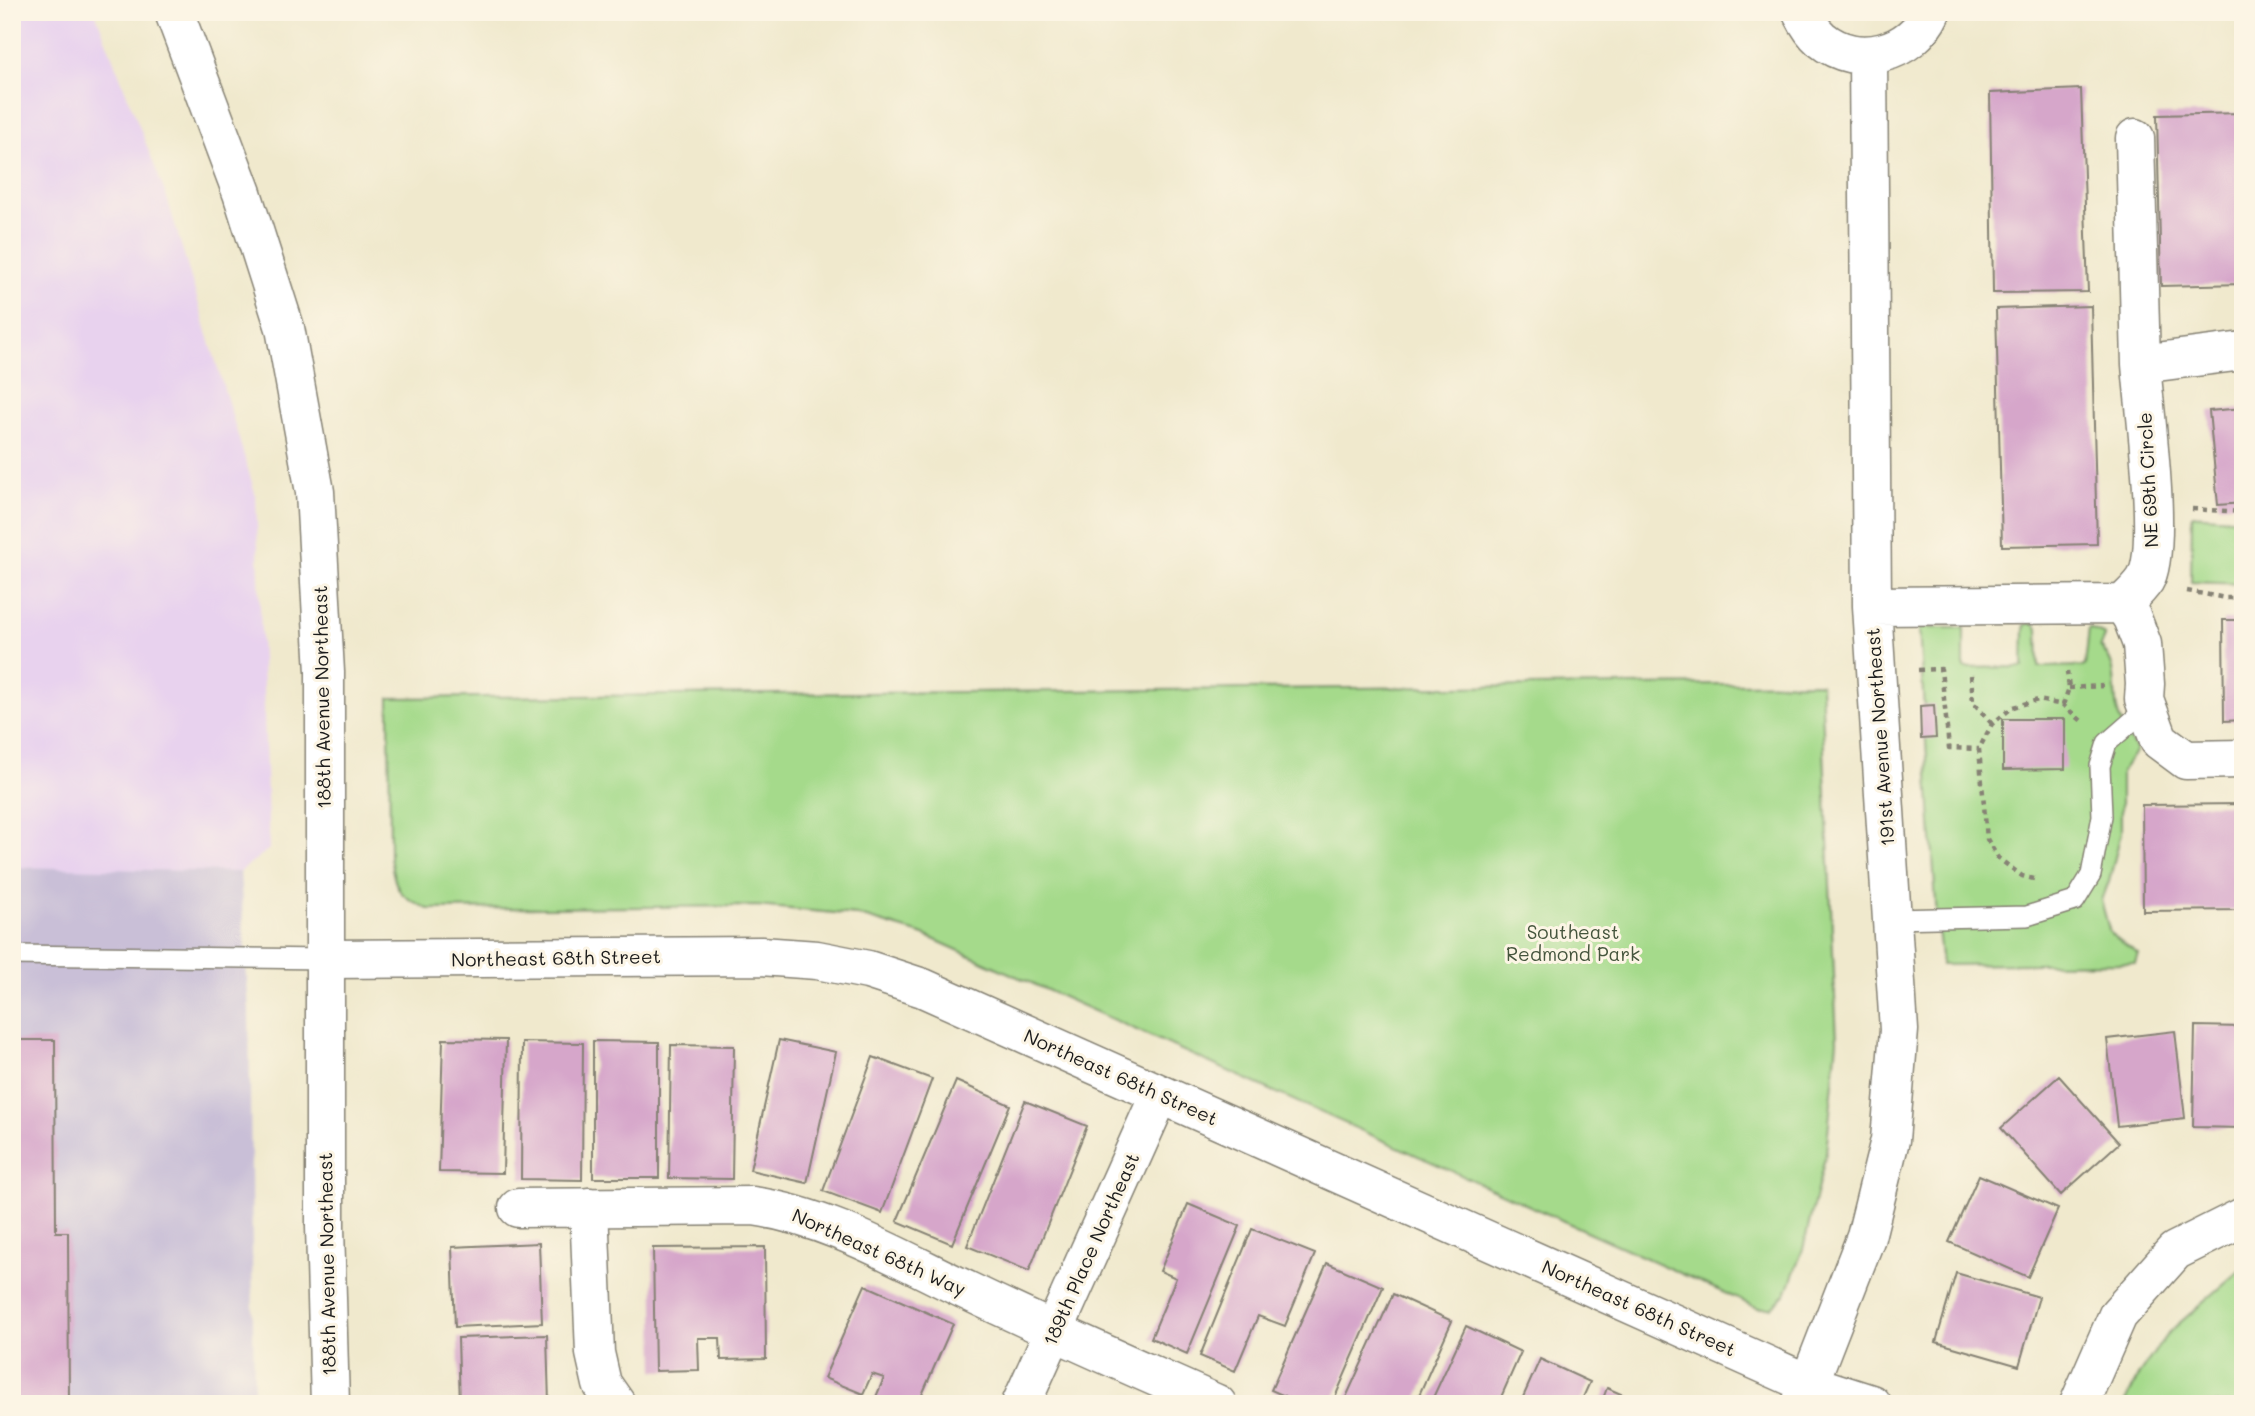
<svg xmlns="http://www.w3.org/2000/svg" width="2255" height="1416" font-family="Mali,sans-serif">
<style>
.built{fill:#e8d2ee}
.industrial{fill:#c9bfd7}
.green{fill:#a5da8b;stroke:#607b54;stroke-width:2}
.building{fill:#d6a6ca}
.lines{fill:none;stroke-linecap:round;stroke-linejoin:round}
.lane-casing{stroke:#868274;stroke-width:22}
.street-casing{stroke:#868274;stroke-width:41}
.secondary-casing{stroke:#868274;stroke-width:41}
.path{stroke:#868274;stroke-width:4.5;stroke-dasharray:5 5;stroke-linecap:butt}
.lane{stroke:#fff;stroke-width:19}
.street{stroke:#fff;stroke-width:38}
.secondary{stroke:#fff;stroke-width:38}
.labels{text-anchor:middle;stroke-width:6;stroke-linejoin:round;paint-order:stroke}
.street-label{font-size:19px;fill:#1c1c1c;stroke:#fcf5e5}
.park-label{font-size:19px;fill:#45553d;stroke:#fcf5e5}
</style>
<rect width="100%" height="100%" fill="#fcf5e5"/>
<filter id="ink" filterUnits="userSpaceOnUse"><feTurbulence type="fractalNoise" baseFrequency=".0143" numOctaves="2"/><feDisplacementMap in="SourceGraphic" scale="14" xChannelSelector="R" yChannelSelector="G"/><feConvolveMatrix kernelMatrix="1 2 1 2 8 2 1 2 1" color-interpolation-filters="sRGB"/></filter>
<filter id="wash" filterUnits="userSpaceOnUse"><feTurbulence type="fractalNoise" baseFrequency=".00686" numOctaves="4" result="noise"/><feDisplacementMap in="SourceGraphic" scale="28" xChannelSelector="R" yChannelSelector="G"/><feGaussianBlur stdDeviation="1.57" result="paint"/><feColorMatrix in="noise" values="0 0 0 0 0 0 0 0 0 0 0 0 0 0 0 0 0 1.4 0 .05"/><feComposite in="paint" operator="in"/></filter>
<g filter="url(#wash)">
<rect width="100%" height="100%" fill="#f0e9cd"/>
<path class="built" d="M12,12H95L167,198L256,496L269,849L240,872L12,874Z"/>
<path class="industrial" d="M12,867L240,872L249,1012L254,1404H12Z"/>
<path class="green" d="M2192,515L2243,519V584L2191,582Z
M2031,623L2036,625L2038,629L2039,667L2085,666L2089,628L2105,635L2100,646C2120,668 2112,683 2117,710C2119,723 2130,739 2136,751L2121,772V833L2109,882L2101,900L2110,933L2138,954L2135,963L1942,965L1937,921L1919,628H1964V668L2023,667L2024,630L2025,625Z
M1821,683L1837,1041L1826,1153L1803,1249L1786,1294L1771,1308H1758L924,935L856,915L756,906L428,909C396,893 397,893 390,858L389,698Z
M2243,1268V1404H2125L2139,1374L2168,1333Z"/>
<g id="blocks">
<path class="building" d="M2081,89L2088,292L1993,293L1990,93Z
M2243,113V284L2161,286L2157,115Z
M2091,306L2097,544L2002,546L1996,309Z
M2243,408V503L2218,505L2209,411Z
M2223,620H2243V720L2224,721Z
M1934,705L1936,738L1921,739L1920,706Z
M2003,719H2065V769L2003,770Z
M2243,804V910L2143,911L2142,805Z
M2195,1026L2243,1027V1128L2193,1127Z
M2175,1031L2185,1118L2117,1126L2107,1039Z
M443,1039L506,1040L503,1173L439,1172Z
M12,1040H55L56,1232H68L69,1404H12Z
M779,1040L836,1052L807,1183L750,1170Z
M593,1041L659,1042V1178H593Z
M522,1042L583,1043L582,1180L521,1179Z
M671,1045L734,1046L732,1179L669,1178Z
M873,1057L932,1079L882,1213L823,1191Z
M2059,1076L2119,1143L2061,1195L2001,1128Z
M956,1081L1010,1105L952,1244L897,1221Z
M1025,1101L1087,1126L1029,1271L967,1246Z
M1979,1175L2058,1209L2028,1277L1949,1242Z
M1188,1204L1240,1226L1187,1354L1151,1338L1176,1278L1160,1271Z
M1252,1229L1315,1254L1285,1326L1258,1316L1235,1371L1200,1356Z
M539,1243L542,1323L455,1327L452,1247Z
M765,1247L766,1359L721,1360L720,1338H698L699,1370L655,1371L653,1248Z
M1327,1263L1383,1287L1332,1404H1303L1271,1390Z
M1956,1273L2039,1297L2019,1366L1936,1342Z
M865,1285L953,1324L918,1404H873L884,1378L872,1374L863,1394L824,1378Z
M1393,1294L1452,1321L1415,1404H1343Z
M1466,1326L1521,1352L1498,1404H1430Z
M547,1335L549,1404H460L458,1338Z
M1540,1359L1590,1382L1580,1404H1520Z
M1607,1388L1644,1404H1601Z"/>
</g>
</g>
<g filter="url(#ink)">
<use href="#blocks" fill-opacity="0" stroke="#868274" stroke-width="2"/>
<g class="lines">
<defs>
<path id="lane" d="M1892,919L2027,916L2075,901L2091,875L2102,816L2100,766L2107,743L2146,709
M12,955L325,959"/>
<path id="street" d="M1802,12C1807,22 1813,32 1821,39C1857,69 1912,54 1931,12
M2135,138L2141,364
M2243,351L2141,364C2144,407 2164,548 2145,580C2139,589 2130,597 2123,604L2132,618L2142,644L2145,684L2144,699L2159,740L2186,760L2243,759
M1872,606L2123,604
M325,959L761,956L817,960L868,970L923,988L1809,1384L1871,1404
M589,1207L595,1353L602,1384L616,1404
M518,1208L753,1206C830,1217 900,1259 970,1292C1051,1331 1134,1367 1217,1404
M1021,1404L1160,1094
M1801,1404L1866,1237L1890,1140L1899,1030L1872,606L1868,55
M2079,1404L2118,1315L2175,1251L2243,1217"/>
<path id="secondary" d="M174,12L242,193L285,328L315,492L325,672V1227L330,1404"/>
</defs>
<use href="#lane" class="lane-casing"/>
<use href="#street" class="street-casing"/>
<use href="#secondary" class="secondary-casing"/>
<path class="path" d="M2192,509L2243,512
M2187,591L2226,598H2243
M1918,670L1941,669L1949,748L1979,749
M1971,675L1973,702L1992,724
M2069,688L2103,686
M2063,705L2069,688L2067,672
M2034,879L2022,876L1998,858L1987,839L1979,749L1992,724L2013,707L2038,700L2063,705L2084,723"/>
<use href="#lane" class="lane"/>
<use href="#street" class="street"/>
<use href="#secondary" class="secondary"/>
</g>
</g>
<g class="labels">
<g class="street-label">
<text transform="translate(2148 480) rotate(-93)" y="7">NE 69th Circle</text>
<text transform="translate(322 697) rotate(-91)" y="7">188th Avenue Northeast</text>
<text transform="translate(1880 737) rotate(-94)" y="7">191st Avenue Northeast</text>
<text transform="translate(556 958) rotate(-1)" y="7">Northeast 68th Street</text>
<text transform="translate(1121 1077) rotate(24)" y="7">Northeast 68th Street</text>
<text transform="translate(1091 1249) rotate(-66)" y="7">189th Place Northeast</text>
<text transform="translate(879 1252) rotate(24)" y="7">Northeast 68th Way</text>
<text transform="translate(327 1264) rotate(-91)" y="7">188th Avenue Northeast</text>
<text transform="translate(1639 1308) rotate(24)" y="7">Northeast 68th Street</text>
</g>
<g class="park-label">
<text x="1573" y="939">Southeast<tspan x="1573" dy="22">Redmond Park</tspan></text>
</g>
</g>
<rect width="2255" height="1416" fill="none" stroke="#fcf5e5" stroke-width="42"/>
</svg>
